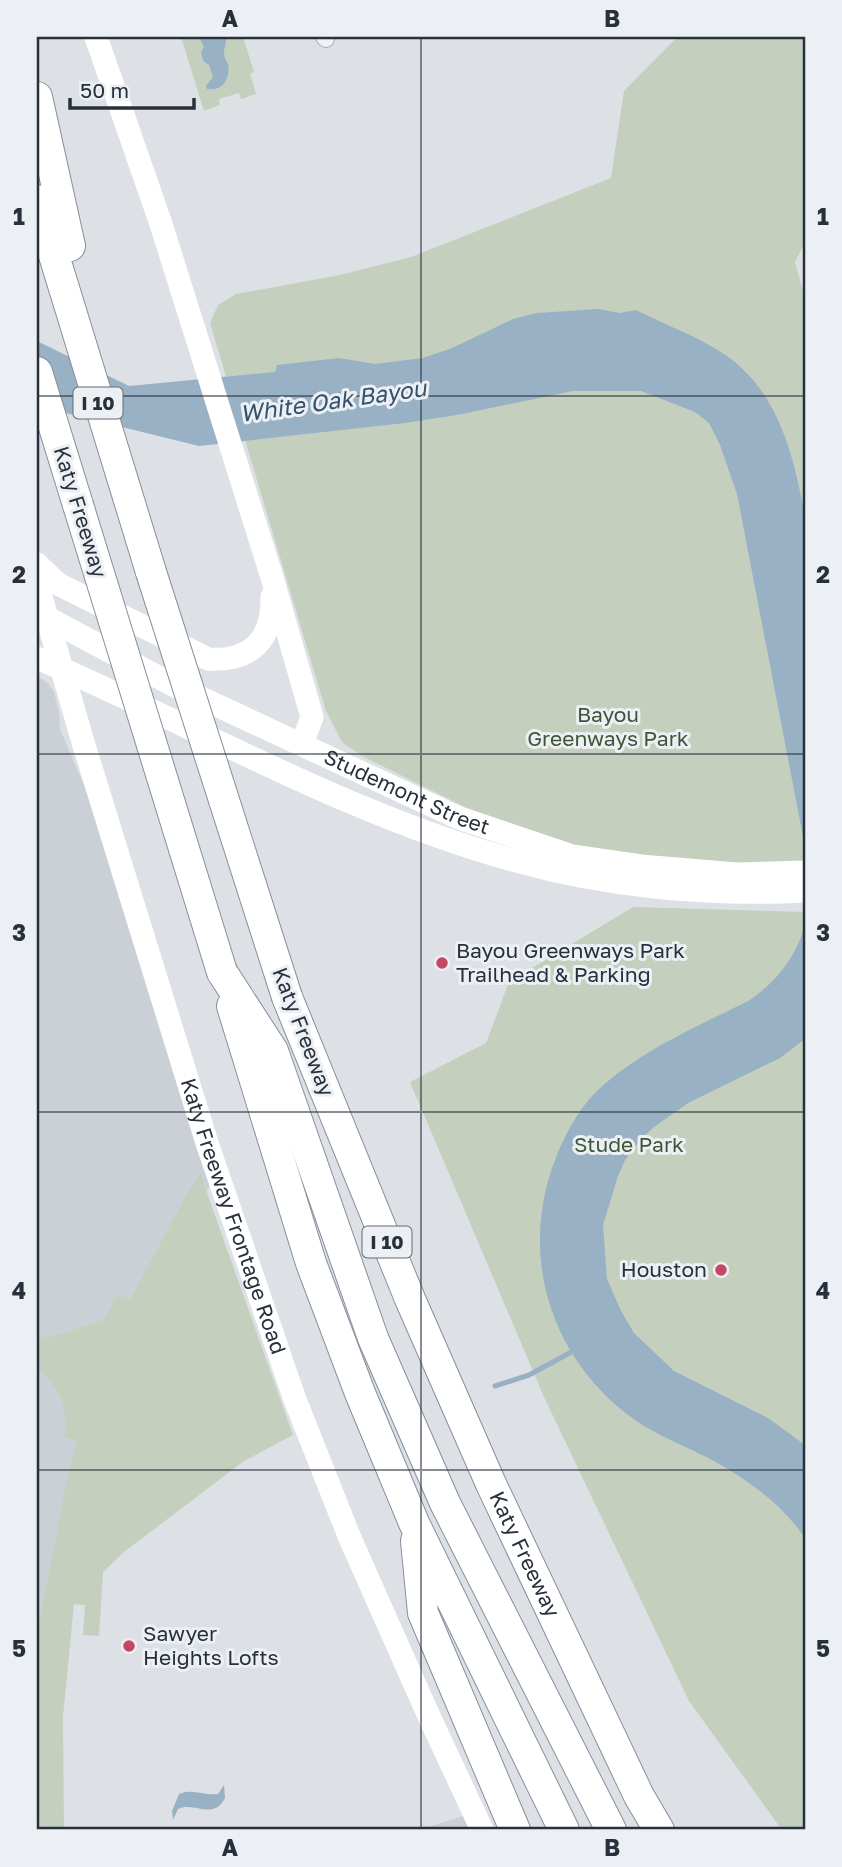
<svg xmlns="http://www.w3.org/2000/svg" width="842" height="1867" font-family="'Golos Text',sans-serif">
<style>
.built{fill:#cbd0d7}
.green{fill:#c4cfbe}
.water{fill:#99b1c4}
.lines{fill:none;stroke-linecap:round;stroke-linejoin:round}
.stream{stroke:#99b1c4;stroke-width:5}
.minor-casing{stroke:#a3a8af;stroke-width:18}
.motorway-casing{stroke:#858f9b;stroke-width:32}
.minor{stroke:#eff1f4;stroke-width:16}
.secondary{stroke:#fff;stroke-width:23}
.motorway{stroke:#fff;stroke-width:30}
.motorway-bridge-casing{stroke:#858f9b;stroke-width:32;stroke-linecap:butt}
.motorway-bridge{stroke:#fff;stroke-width:30}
.grid{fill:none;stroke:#27303b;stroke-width:2;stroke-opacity:0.55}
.poi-dot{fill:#c64763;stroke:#ecf0f4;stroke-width:2.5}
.labels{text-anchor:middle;stroke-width:6;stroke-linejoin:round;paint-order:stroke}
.shield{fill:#ecf0f4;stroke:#626a72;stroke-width:2}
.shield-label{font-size:19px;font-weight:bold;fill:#27303b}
.street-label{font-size:21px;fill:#27303b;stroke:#ecf0f4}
.park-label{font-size:21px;fill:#3e5635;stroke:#ecf0f4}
.poi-label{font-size:21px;fill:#27303b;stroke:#ecf0f4;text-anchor:start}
.water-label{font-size:23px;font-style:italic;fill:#34516d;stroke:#ecf0f4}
.neatline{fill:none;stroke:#27303b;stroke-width:2.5}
.grid-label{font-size:23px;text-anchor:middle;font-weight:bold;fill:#27303b}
</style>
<rect width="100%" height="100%" fill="#dde1e6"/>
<path class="built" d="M37,676L48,683L54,692L59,711L60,729L99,820L213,1179L144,1315L70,1538L50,1830H37Z
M464,1816L471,1830H418Z"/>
<path class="green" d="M181,37H243L254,72L250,74L256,94L241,99L239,93L219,99L220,105L204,111Z
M677,37H805V242L795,262L805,298V865L712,867L576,846L465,807L362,756L342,742L326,711L210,323L218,305L236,294L340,275L411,257L611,178L624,91Z
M633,907L805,912V1830H782L689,1701L544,1397L410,1082L486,1043L509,982Z
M200,1173L293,1435L244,1461L124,1552L103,1572L99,1636L83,1635L85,1605L74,1604L63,1717L64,1830H43L37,1811V1634L68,1475L77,1441L65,1437C67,1402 61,1391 37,1367V1341L104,1320L116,1297L120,1296L130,1300L184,1199Z"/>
<path class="water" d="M199,37H226C227,43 224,47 224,53C224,59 226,59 228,64C231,78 222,92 207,89L206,86L213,77L209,65L203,61L201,52L204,47Z
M598,309L620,313L636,310C665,325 700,337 727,356C779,393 794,457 805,516V847L737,494L720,445L709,423L695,412L641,391H573L457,415L405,423L199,446L37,406V341L129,386L275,372L277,365L339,358L375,364L423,358L452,348L513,319L537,313Z
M805,925V1039L780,1058L688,1103L654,1127L640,1140L625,1160L618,1176L603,1225L607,1279L621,1311L634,1333L674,1371L768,1418L805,1445V1538C779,1500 739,1473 698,1453C675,1442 649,1431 628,1415C549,1354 519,1254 555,1160C564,1136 578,1110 596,1092C640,1050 697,1027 750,1000C777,981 796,957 805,925Z
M224,1785L225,1798C213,1821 195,1801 178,1809L173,1820L172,1811L179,1794C193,1788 204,1796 218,1794Z"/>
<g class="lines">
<path class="stream" d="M495,1386L529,1375L575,1350"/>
<defs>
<path id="minor" d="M324,37L326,39"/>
<g id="motorway">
<path d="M37,97L70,246"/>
<path d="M37,200L151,572"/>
<path d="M37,372L78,505"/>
<path d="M222,972L273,1051L373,1338L445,1503L611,1830"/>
<path id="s3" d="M287,997L410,1299L491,1484L639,1796L659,1830"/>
<path d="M232,1006L311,1263L360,1393L414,1523L564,1830"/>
<path d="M416,1541L423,1613L515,1830"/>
</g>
</defs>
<use href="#minor" class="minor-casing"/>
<use href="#motorway" class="motorway-casing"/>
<use href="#minor" class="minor"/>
<g class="secondary">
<path d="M96,37L161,224L271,574L312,717L302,744"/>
<path d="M37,564L58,584L208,659C251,662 273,639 272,597"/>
<path id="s1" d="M37,583L83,742L207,1143L294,1397L349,1536L428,1714L482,1830"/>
<path id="s2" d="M40,614L171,684L459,818L572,856L641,866L736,874L805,872"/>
<path d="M37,658C196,726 348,815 516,861C608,887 709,896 805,891"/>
</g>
<use href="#motorway" class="motorway"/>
<defs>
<path id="motorway-bridge" d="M78,505L222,972
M151,572L287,997"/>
</defs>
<use href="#motorway-bridge" class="motorway-bridge-casing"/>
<use href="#motorway-bridge" class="motorway-bridge"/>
</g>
<path class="grid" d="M421,37V1830M37,396H805M37,754H805M37,1112H805M37,1470H805"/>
<g class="poi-dot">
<circle cx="442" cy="963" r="7"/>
<circle cx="721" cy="1270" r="7"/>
<circle cx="129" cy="1646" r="7"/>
</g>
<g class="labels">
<g class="shield">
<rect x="73.5" y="387.5" width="49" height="31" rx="5"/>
<rect x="362.5" y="1226.5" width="49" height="31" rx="5"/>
</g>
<g class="shield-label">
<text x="98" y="410">I 10</text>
<text x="387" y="1249">I 10</text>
</g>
<g class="street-label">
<text transform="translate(80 512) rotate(73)" y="7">Katy Freeway</text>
<text dy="7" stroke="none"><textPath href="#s2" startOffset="408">Studemont Street</textPath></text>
<text transform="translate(303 1032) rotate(69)" y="7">Katy Freeway</text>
<text dy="7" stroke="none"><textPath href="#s1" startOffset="663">Katy Freeway Frontage Road</textPath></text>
<text dy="7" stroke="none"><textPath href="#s3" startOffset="606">Katy Freeway</textPath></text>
</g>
<g class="park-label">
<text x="608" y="722">Bayou<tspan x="608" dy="24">Greenways Park</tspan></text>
<text x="629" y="1152">Stude Park</text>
</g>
<g class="poi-label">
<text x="456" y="958">Bayou Greenways Park<tspan x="456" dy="24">Trailhead &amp; Parking</tspan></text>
<text x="707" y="1277" text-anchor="end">Houston</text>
<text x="143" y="1641">Sawyer<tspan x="143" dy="24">Heights Lofts</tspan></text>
</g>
<g class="water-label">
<text transform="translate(333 401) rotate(-8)" y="8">White Oak Bayou</text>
</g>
</g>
<rect width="842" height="1867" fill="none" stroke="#ecf0f4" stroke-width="77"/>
<path d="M70 98v10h124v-10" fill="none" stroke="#27303b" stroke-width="3.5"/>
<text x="80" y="98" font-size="21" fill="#27303b" stroke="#ecf0f4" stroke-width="5" paint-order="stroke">50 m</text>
<rect x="38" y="38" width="766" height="1790" class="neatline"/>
<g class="grid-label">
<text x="230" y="27">A</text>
<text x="612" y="27">B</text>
<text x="19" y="225">1</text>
<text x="823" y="225">1</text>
<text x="19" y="583">2</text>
<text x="823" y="583">2</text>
<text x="19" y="941">3</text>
<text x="823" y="941">3</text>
<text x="19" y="1299">4</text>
<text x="823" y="1299">4</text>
<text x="19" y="1657">5</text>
<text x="823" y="1657">5</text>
<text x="230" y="1856">A</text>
<text x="612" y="1856">B</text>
</g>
</svg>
